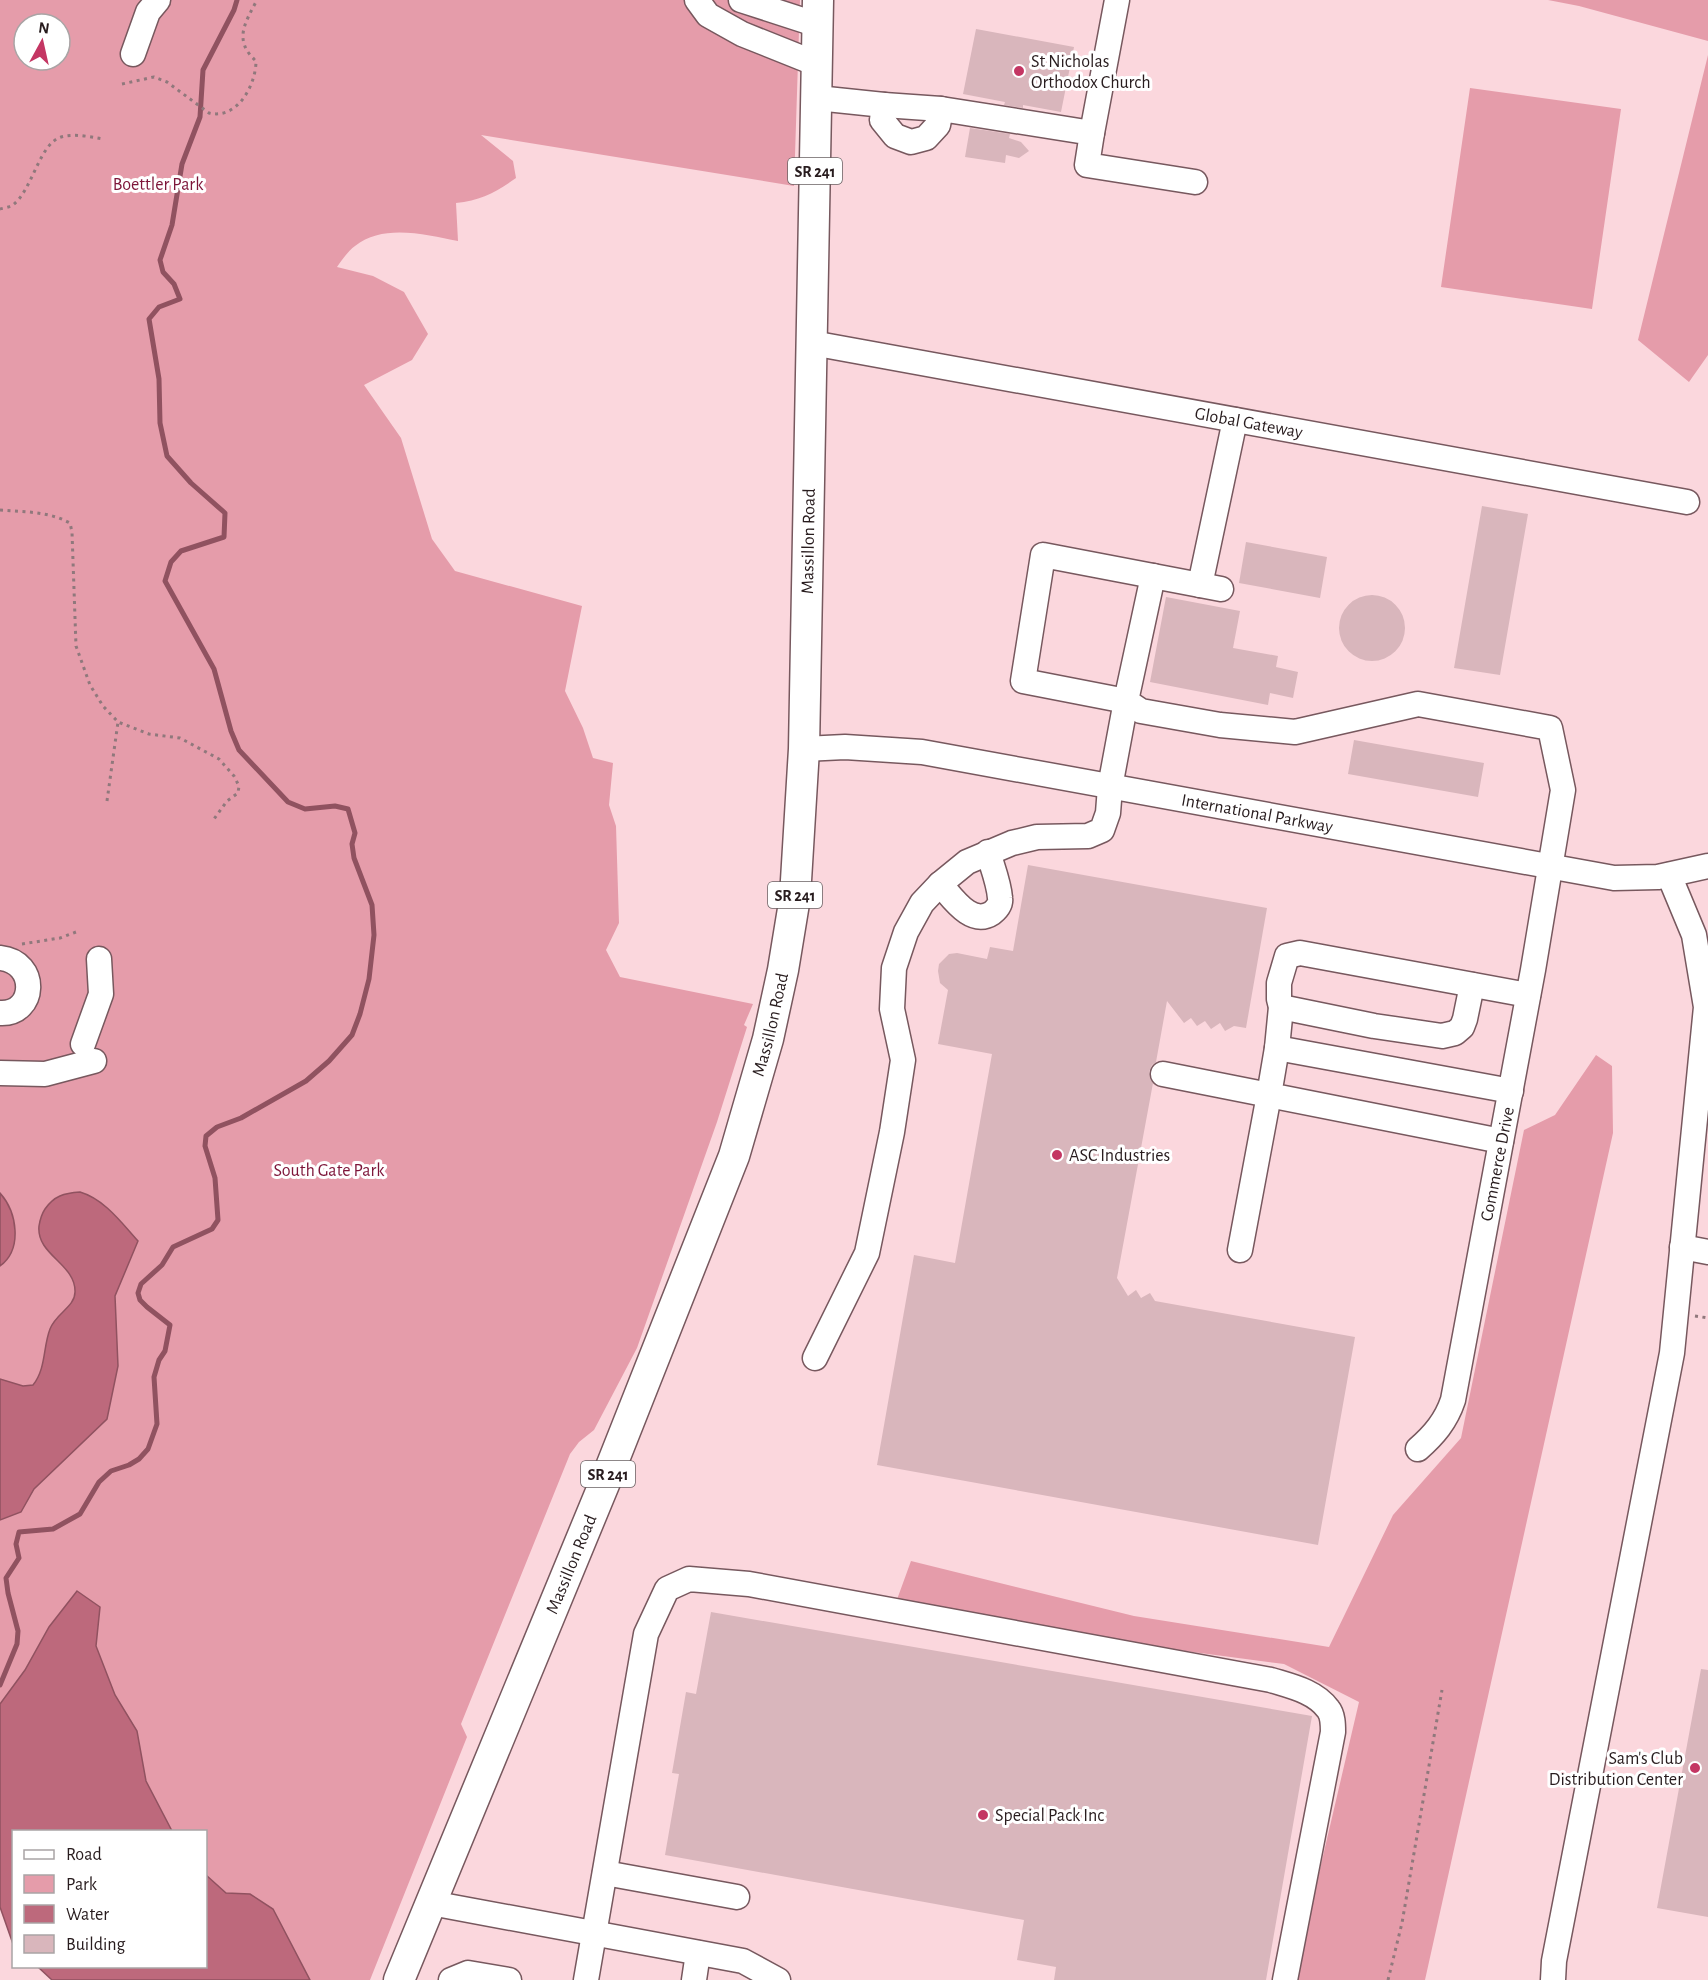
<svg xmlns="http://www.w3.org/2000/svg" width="1708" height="1980" font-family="'Alegreya Sans',sans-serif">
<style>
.green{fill:#e59caa;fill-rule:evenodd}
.water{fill:#bd697c;stroke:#905260;stroke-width:1.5}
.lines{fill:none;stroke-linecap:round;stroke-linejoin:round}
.stream{stroke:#905260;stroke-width:5}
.building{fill:#d9b6bc}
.minor-casing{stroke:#77585e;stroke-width:27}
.major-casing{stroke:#77585e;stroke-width:33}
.path{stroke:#90787c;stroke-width:3;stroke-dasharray:3 4.5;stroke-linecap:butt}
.minor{stroke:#fff;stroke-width:24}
.major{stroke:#fff;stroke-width:30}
.poi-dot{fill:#c43663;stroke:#fff;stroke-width:2}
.labels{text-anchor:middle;stroke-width:6;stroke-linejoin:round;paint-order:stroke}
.shield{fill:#fff;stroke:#686062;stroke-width:1.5}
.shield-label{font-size:16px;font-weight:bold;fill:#281c1e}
.poi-label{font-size:18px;fill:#281c1e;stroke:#fff;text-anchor:start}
.park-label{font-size:18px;fill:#7d1539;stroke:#fff}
.street-label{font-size:18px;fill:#281c1e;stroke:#fff}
</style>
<rect width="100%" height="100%" fill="#fbd7dd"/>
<path class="green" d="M0,0H800L794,186L481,135L513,161L516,178C495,193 481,200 456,203L458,241C426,235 384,223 355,246C348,251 342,260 337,267L373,276L404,292L428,334L412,360L364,385L401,438L432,539L455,571L582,606L565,691L583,728L593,758L613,763L609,805L616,826L619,923L606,950L620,977L753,1004L744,1025L747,1027L717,1122L637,1348L594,1430L579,1442L570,1454L461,1724L467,1737L370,1980H310L296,1955L250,1894L226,1893L206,1875V1832L172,1831L146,1781L137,1731L0,1714ZM24,24H60V60H24Z
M1548,0H1708V41L1579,6Z
M1708,55V355L1689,382L1638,340Z
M1470,88L1621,109L1592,309L1441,287Z
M1596,1055L1612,1066L1613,1133L1425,1980H1294L1359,1702L1284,1664L983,1624L895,1605L911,1561L1134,1616L1329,1647L1393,1515L1461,1438L1524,1130L1555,1115Z"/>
<path class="water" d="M80,1192C104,1199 121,1222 138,1241L115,1296L118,1366L107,1419L34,1489L21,1512L0,1520V1379L23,1386L33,1385C46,1369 43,1347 50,1329C56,1313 75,1307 75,1292C76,1264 36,1255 39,1226C40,1220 41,1215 45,1209C54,1196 64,1193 80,1192Z
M0,1193C17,1212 23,1249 0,1266Z
M77,1591L100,1607L96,1646L115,1695L137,1731L146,1781L172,1831L14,1832L13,1944L0,1907V1704L25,1670L49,1627Z
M206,1875L226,1893L250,1894L273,1909L310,1980H52L38,1967L206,1966Z"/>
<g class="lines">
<path class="stream" d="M0,1685L17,1644L18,1631L8,1593L6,1578L19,1558L16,1544L19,1532L53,1529L80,1514L99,1482L111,1471L129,1465L139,1459L148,1449L157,1424L154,1377L159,1360L165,1351L170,1325L147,1307L140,1300L138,1293L141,1284L162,1265L173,1247L212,1229L218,1220L215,1178L205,1146L206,1136L217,1127L241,1118L306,1081L329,1061L352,1035L360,1014L369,979L374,935L372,905L354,858L352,844L355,833L348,809L335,806L305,809L288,802L239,750L231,731L214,669L165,581L171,562L181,551L224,537L225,513L191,483L167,456L160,423L159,379L149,319L159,307L180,299L174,284L163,272L160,260L172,225L182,164L200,117L203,70L234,10L237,0"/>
</g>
<path class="building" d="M976,29L1074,47L1061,112L1023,105V108L1004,105L1005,102L963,94Z
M970,128L1010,134L1009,138L1021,142L1029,151L1019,158L1006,155L1005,163L965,157Z
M1482,506L1528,514L1500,675L1454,668Z
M1246,542L1327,557L1320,598L1239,583Z
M1339 628a33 33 0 1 1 66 0a33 33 0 1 1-66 0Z
M1166,597L1240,611L1233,648L1278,656L1276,667L1298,672L1293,698L1270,693L1268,705L1150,682Z
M1354,740L1484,763L1478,797L1348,774Z
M1028,865L1267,908L1246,1028L1234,1026L1225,1031L1220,1023L1211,1029L1205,1021L1197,1026L1191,1018L1184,1023L1167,1001L1156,1062L1152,1065L1149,1072L1153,1083L1117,1278L1128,1296L1136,1290L1141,1298L1150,1293L1155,1301L1355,1337L1318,1545L877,1465L914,1255L955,1263L992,1054L938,1044L948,990L940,983L938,971L939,964L949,954L957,953L987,959L990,947L1013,951Z
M711,1612L1312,1716L1266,1980H1054L1056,1967L1017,1960L1024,1920L665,1855L679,1774L672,1773L686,1692L696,1694Z
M1701,1669L1708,1670V1917L1657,1908Z"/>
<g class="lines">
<defs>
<g id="minor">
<path d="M697,0L708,15L742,34L817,64"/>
<path d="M741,0L818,25"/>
<path d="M133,54L148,12L158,0"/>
<path d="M817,98L884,105L882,120L895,136L911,142L926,138L938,125L941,109L1092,133L1087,165L1195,182"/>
<path d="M884,105L941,109"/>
<path d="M1092,133L1117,0"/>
<path id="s1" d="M812,343L1687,502"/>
<path d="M1153,576L1126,701L1141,711L1220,725L1295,732L1418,704L1550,728L1563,790L1533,970L1453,1400C1446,1421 1434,1435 1418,1449"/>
<path d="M1200,585L1235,420"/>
<path id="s2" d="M804,749L845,747L922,752L1614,878L1658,877L1708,866"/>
<path d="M940,884C952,897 971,927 992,913C997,909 1001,904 1000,898C999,883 992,866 988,852"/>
<path d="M0,958C39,962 36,1015 0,1013"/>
<path d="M1281,1007L1374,1026L1442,1036L1455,1033L1462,1027L1465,1019L1472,985"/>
<path d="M83,1044L101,994L99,959"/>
<path d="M1277,1048L1269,1095L1501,1141"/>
<path d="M0,1073L45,1074L94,1061"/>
<path d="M1163,1074L1269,1095L1240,1250"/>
<path d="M1511,1091L1277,1048L1281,1007L1279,999V983L1287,956L1300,953L1528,995"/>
<path d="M1682,1247L1708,1252"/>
<path d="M815,1358L867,1253L892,1132L903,1060L892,1009L894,968L906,932L922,903L940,884L967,862L1012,843L1037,837L1088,836L1102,830L1108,813L1110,787L1126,701L1023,681L1043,555L1221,589"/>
<path d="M605,1873L737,1897"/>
<path d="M431,1903L743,1961L778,1980"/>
<path d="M451,1980L468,1973L509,1980"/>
<path d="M586,1980L646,1634L667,1589L689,1579L749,1584L1271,1680C1290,1686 1315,1691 1328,1709C1333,1715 1333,1725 1333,1732L1285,1980"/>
<path d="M694,1980L698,1953"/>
<path d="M1553,1980L1554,1961L1672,1353L1706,1007L1694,935L1669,875"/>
</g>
<g id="major">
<path id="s3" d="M399,1980L607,1477L734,1156L768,1039L783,970L795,897L804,749L818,0"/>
</g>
</defs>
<use href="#minor" class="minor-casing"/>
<use href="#major" class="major-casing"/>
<path class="path" d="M122,84L154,77L167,82L209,113C238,120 256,84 256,61C233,40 245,23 257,0
M0,209C4,208 10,207 13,205C33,189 39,144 61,137C75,133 90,137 103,139
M0,510C24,512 48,511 70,523L72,532L76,646L90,685L103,706L118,722L149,734L180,738L219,759L234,776L239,786L238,793L227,801L214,819
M107,801L118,722
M22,944L60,938L76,932
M1695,1316L1708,1318
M1388,1980L1402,1923L1442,1690"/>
<use href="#minor" class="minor"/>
<use href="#major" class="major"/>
</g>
<g class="poi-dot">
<circle cx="1019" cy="71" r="6"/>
<circle cx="1057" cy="1155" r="6"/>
<circle cx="1695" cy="1768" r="6"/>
<circle cx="983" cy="1815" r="6"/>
</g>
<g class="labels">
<g class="shield">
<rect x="788" y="158" width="54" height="26" rx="4.5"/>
<rect x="768" y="882" width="54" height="26" rx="4.5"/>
<rect x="581" y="1461" width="54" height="26" rx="4.5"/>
</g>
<g class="shield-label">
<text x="815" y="177">SR 241</text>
<text x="795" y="901">SR 241</text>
<text x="608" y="1480">SR 241</text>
</g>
<g class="poi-label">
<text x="1031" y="67">St Nicholas<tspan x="1031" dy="21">Orthodox Church</tspan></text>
<text x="1069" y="1161">ASC Industries</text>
<text x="1683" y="1764" text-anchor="end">Sam's Club<tspan x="1683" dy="21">Distribution Center</tspan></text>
<text x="995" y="1821">Special Pack Inc</text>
</g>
<g class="park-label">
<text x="158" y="190">Boettler Park</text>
<text x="329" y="1176">South Gate Park</text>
</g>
<g class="street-label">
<text dy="6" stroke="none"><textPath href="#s1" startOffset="444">Global Gateway</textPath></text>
<text dy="6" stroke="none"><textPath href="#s3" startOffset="1512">Massillon Road</textPath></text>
<text dy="6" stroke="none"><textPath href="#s2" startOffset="459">International Parkway</textPath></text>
<text dy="6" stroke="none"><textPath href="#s3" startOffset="1026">Massillon Road</textPath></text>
<text transform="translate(1497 1164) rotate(-79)" y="6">Commerce Drive</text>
<text dy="6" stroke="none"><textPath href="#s3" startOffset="450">Massillon Road</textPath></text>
</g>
</g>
<rect x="12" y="1830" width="195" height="138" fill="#ffffff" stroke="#a9a4a5" stroke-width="1.5"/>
<rect x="24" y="1850" width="30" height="9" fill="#ffffff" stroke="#a9a4a5" stroke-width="1.5"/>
<text x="66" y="1860" font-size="18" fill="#281c1e">Road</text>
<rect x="24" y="1875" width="30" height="18" fill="#e59caa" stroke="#a9a4a5" stroke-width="1.5"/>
<text x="66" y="1890" font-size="18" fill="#281c1e">Park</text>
<rect x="24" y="1905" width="30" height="18" fill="#bd697c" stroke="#a9a4a5" stroke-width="1.5"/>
<text x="66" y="1920" font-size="18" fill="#281c1e">Water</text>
<rect x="24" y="1935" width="30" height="18" fill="#d9b6bc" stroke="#a9a4a5" stroke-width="1.5"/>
<text x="66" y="1950" font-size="18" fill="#281c1e">Building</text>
<g transform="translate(42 42) rotate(8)"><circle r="28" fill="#ffffff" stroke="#a9a4a5" stroke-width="1.5"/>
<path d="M0-4.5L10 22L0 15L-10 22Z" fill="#c43663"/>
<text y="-9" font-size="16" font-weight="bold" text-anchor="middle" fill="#281c1e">N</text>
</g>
</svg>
